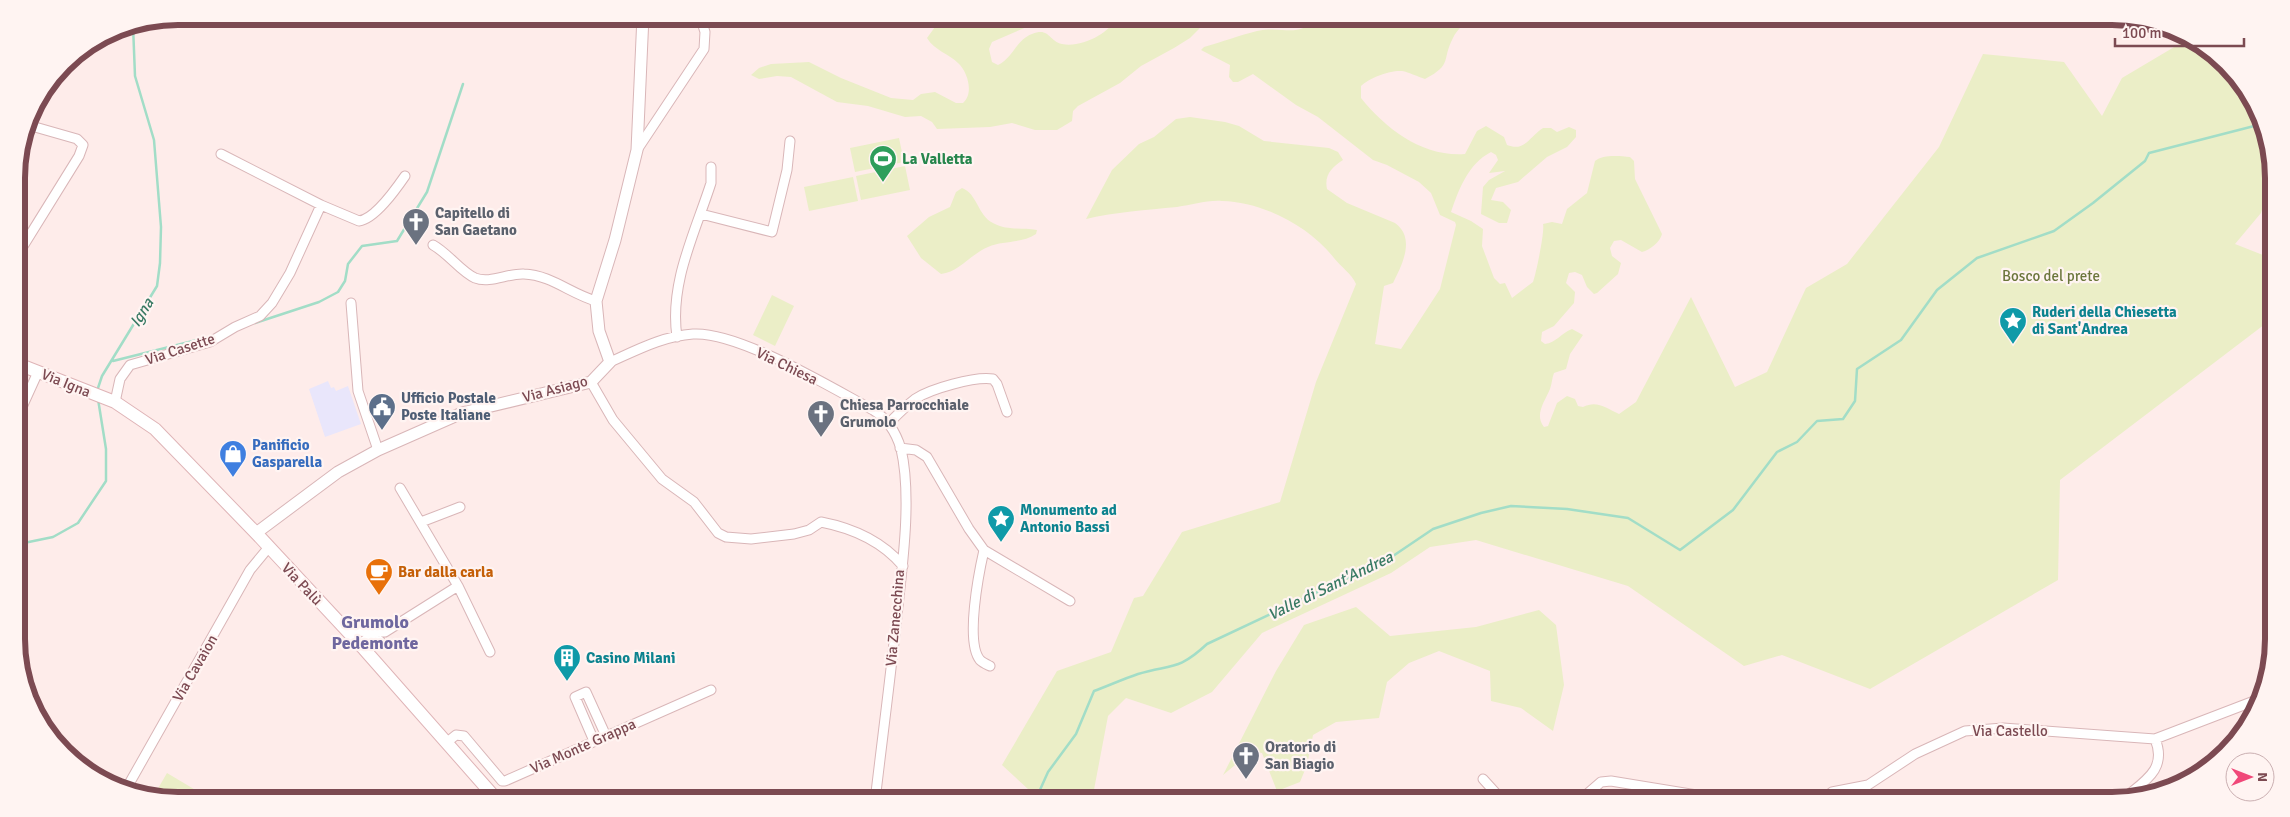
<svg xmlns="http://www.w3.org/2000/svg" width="2290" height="817" font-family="Signika,sans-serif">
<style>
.education{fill:#e9e6fb}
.green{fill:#ebeec7}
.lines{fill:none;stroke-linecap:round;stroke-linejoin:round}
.stream{stroke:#a2ddc7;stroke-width:2.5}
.minor-casing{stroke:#d9b6b8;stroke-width:11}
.tertiary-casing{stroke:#d9b6b8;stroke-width:13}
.secondary-casing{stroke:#dfb4b7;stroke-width:14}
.minor{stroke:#fff;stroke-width:9}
.tertiary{stroke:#fff;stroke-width:11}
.secondary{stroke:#fff;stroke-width:12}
.labels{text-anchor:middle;stroke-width:4.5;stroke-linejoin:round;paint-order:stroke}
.leisure-label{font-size:15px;font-weight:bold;fill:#27864d;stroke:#fff4f2;text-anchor:start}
.worship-label{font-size:15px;font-weight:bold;fill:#5b616d;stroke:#fff4f2;text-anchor:start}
.park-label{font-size:15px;fill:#6b763b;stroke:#fff4f2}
.culture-label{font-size:15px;font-weight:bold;fill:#0d838f;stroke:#fff4f2;text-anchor:start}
.street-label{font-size:15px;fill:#7c4a52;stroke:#fff4f2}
.service-label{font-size:15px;font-weight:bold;fill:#4e5e75;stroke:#fff4f2;text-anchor:start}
.shop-label{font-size:15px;font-weight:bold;fill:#366cbe;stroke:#fff4f2;text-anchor:start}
.food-label{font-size:15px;font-weight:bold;fill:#c56008;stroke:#fff4f2;text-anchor:start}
.water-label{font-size:16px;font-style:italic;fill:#397a64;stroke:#fff4f2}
.quarter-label{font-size:18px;font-weight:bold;fill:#6f679f;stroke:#fff4f2}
.rim{fill:none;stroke:#7c4a52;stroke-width:6}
</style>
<rect width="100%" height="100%" fill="#feecea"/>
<path class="education" d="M328,381L331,388L334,387L336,391L348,386L361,424L325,437L309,389Z"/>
<path class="green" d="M943,16H1040L1029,26L992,42L989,49L992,62L998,65C1013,58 1016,40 1032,34C1050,27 1048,41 1062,44C1082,48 1110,33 1118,16H1212L1190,38L1174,48L1141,66L1120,83L1078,106L1073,111L1072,121L1057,130H1035L1012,123L990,127L937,129L932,122L921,116L905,117L868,106L837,102L791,77L777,76L759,79L751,75L759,68L771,64L809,62L841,78L891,98L913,100L921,94L935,92L956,103H963C974,94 968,72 958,63C949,54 934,50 927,38Z
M1319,16H1471C1465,24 1457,29 1453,38C1441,61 1453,64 1425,79C1418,77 1409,72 1402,71C1390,70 1369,78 1361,86V98C1387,130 1423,157 1465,154L1477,131L1486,126L1504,137L1507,145C1525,152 1529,137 1543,128H1551L1557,132L1569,127L1576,130V137L1567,147L1547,157L1518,182L1496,188L1491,200L1503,202L1511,210L1507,223H1499L1481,214L1483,187L1489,180L1505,171L1489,173L1498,160L1496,155L1491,152C1468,164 1459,189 1451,212L1471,221L1483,229L1482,246L1494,278L1500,284L1505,283L1512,298L1533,282C1536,274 1545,231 1543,224L1552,222L1562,224L1567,209L1587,193L1595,161C1603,154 1620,156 1630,157L1634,161L1635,179L1662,234C1660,242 1650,250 1642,252L1621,240L1614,241L1610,248L1612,256L1621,263L1618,274L1597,293L1594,294L1587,287L1582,275L1575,272L1569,273L1566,283L1575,292L1574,303L1554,326L1542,332L1541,341L1545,344C1556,343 1561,333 1572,329L1583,335L1570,354L1566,369L1554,373C1552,378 1552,383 1550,389C1545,401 1534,415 1544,427L1548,426L1557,403L1567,396L1575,399L1578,406L1583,407C1597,400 1606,408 1619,414L1636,402L1691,297L1735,387L1767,372L1806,288L1847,264L1939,147L1983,54L2064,62L2102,116L2122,78L2186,40L2234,72L2257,107L2272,157V178L2261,213L2235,244L2273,259V318L2060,480L2058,580L1870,689L1782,655L1744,666L1628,586L1476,540L1430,547L1391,573L1262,633L1212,692L1171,713L1126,698L1108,716L1093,795L1084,801H1041L1002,765L1057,671L1111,652L1134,598L1143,596L1182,532L1280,502L1316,382L1356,284C1352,274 1341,267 1334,258C1309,226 1263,202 1222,201C1206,200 1192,205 1177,207C1146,210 1116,212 1086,219L1112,170L1139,144L1154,137L1176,119L1190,117L1225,122L1239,126L1264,141L1329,148L1338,152L1343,160C1332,167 1324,175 1327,189L1347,203L1395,223C1416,238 1402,265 1393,283L1384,286L1375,344L1401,349L1440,289L1456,225L1455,222L1440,215L1431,193L1419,182L1387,165L1373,160L1318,117L1296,105L1253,74L1238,82H1233L1229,77L1230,65L1201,50L1204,47C1222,42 1240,35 1257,31C1285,25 1297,40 1319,16Z
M899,138L904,162L855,172L850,148Z
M905,166L910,190L861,200L856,176Z
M853,177L858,201L809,211L804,187Z
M962,188C977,193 978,216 993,223C1007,231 1022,227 1037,230L1036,234C1021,244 1004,240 988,247C971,254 959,272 941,274L921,258L907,236L929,217L950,207L956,192Z
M772,295L794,306L775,346L753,335Z
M1356,607L1390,636L1476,627L1539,610L1556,625L1564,685L1553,731L1521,708L1491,701L1490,671L1439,651L1409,663L1387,682L1379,718L1336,722L1313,735L1307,765L1300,782L1277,791L1262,753L1252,751L1223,775L1276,671L1304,625Z
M167,773L214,801H178L153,797Z"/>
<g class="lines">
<path class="stream" d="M255,323L319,302L338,292L345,281L348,264L362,246L397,241L427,192L463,84
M113,361L209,337
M97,391L102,376L157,286L160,263L161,227L154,140L135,76L133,25
M19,544L53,537L78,523L106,481V449L98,399
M1035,801L1048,772L1076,734L1094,691C1108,686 1123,679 1138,674C1172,664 1178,671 1207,644L1390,558L1433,529L1481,513L1511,506L1567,509L1628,518L1680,550L1733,510L1777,452L1797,442L1817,421L1843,419L1855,401L1857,369L1901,340L1937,290L1977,258L2054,231L2093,203L2145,161L2149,153L2262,124"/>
<defs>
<path id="minor" d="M637,150L704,49L705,32L700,16
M221,154L321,205L359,221C375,219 396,189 405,176
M701,214L772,232L787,170L790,141
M433,245C449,254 461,272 475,278C490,284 508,273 524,274C551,275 571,294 596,301
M17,256L79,156L83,145L77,139L28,125
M351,303L358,391L378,450
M677,337C669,283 695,233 711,183V167
M610,362C637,350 663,336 693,334C738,331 830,387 873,410C888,419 896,432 901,449C911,492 904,553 899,597C892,665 883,733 875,801
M591,382L613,420L662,479L694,502L718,533L726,537L751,539L794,534L809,530L821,522C852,528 882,541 903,566
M115,402L120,379L130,365L210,342L235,327L260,316L272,303L290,273L321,205
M18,416L38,372
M889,423C897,415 906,406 915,399C930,389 975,376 993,379L997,384L1007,412
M900,448L916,450L927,457L969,529L984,550L1070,601
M421,522L460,507
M984,550C979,572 965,642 980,660C983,663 988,665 990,666
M458,586L490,652
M346,631L385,632L458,586L400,488
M376,633L364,641L363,649L370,648L380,641
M594,741L575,697L586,692L606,736
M446,743L456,735L464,736L502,781H505L711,690
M1483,779L1503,801
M125,791L250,570L269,547
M1822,800L1832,792L1868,785L1915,754L1965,731L2003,728L2155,739L2262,698
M2122,800C2143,782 2168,770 2155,739
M1579,801L1601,782L1611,781L1727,800"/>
<path id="tertiary" d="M256,533L338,472L378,450L462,413L591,382L610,362L599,331L596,301L615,240L637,150L643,16"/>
<path id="secondary" d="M18,364L115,402L155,429L256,533L364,649L498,801"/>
</defs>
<use href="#minor" class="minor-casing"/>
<use href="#tertiary" class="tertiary-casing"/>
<use href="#secondary" class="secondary-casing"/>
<use href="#minor" class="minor"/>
<use href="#tertiary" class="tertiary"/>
<use href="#secondary" class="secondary"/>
</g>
<defs>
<symbol id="stadium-pin" viewBox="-11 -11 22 30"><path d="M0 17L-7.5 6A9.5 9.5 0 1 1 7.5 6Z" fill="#2e9e5b" stroke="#fff4f2"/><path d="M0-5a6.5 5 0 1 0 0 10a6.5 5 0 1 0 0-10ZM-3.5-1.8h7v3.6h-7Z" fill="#fff"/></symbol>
<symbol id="church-pin" viewBox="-11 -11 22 30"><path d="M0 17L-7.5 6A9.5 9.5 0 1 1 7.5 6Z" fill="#6b7280" stroke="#fff4f2"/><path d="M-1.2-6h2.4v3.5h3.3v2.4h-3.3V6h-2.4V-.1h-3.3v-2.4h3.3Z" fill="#fff"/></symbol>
<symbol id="sight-pin" viewBox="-11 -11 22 30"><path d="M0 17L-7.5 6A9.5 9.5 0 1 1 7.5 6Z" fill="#0f9aa8" stroke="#fff4f2"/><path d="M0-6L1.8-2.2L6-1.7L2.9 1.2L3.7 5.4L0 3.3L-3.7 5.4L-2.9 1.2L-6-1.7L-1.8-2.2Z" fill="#fff"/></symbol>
<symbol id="civic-pin" viewBox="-11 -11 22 30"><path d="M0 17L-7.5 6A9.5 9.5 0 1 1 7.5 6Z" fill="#5c6f8a" stroke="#fff4f2"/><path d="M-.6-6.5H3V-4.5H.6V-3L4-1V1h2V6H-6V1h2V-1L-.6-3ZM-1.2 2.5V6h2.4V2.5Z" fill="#fff"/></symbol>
<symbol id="shop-pin" viewBox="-11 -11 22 30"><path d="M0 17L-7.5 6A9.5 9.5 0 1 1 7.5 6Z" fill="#3f7fe0" stroke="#fff4f2"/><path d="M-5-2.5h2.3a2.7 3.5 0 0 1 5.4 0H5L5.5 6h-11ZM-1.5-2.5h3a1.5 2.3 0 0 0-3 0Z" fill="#fff"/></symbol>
<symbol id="cafe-pin" viewBox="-11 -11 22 30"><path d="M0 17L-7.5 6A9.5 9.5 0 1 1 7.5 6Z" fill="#e8710a" stroke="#fff4f2"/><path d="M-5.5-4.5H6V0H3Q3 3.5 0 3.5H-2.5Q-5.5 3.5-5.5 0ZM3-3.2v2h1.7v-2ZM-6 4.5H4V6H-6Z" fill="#fff"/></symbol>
<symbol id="building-pin" viewBox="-11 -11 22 30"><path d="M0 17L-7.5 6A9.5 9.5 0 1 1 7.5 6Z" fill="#0f9aa8" stroke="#fff4f2"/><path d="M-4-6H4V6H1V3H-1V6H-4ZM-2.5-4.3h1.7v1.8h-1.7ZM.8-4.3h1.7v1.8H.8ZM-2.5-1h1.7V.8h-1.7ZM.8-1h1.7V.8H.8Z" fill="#fff"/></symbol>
</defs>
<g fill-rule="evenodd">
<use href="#stadium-pin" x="867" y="143" width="32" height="43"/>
<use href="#church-pin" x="400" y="206" width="32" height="43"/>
<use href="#sight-pin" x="1997" y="305" width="32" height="43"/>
<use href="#civic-pin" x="366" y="391" width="32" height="43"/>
<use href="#church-pin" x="805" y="398" width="32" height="43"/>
<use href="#shop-pin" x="217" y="438" width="32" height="43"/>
<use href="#sight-pin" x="985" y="503" width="32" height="43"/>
<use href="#cafe-pin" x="363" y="556" width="32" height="43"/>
<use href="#building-pin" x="551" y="642" width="32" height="43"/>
<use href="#church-pin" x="1230" y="740" width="32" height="43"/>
</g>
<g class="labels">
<g class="leisure-label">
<text x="902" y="164">La Valletta</text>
</g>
<g class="worship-label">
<text x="435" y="218">Capitello di<tspan x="435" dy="17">San Gaetano</tspan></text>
<text x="840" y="410">Chiesa Parrocchiale<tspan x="840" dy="17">Grumolo</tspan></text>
<text x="1265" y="752">Oratorio di<tspan x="1265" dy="17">San Biagio</tspan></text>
</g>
<g class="park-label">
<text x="2051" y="281">Bosco del prete</text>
</g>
<g class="culture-label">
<text x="2032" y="317">Ruderi della Chiesetta<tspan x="2032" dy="17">di Sant'Andrea</tspan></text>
<text x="1020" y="515">Monumento ad<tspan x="1020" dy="17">Antonio Bassi</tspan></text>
<text x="586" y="663">Casino Milani</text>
</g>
<g class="street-label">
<text transform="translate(180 349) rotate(-18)" y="5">Via Casette</text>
<text transform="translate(787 366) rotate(26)" y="5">Via Chiesa</text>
<text transform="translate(66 383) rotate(22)" y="5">Via Igna</text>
<text transform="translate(555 389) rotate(-15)" y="5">Via Asiago</text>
<text transform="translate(302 584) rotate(47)" y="5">Via Palù</text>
<text transform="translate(895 618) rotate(-85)" y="5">Via Zanecchina</text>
<text transform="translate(195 668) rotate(-60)" y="5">Via Cavaion</text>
<text x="2010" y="736">Via Castello</text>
<text transform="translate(583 746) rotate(-24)" y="5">Via Monte Grappa</text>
</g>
<g class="service-label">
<text x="401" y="403">Ufficio Postale<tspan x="401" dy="17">Poste Italiane</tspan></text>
</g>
<g class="shop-label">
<text x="252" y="450">Panificio<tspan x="252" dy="17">Gasparella</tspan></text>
</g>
<g class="food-label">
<text x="398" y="577">Bar dalla carla</text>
</g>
<g class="water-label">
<text transform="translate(141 312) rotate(-58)" y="6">Igna</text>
<text transform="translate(1330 585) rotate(-26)" y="6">Valle di Sant'Andrea</text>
</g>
<g class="quarter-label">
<text x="375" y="628">Grumolo<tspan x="375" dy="21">Pedemonte</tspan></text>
</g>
</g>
<path d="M0 0H2290V817H0ZM178 25H2112A153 153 0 0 1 2265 178V639A153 153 0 0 1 2112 792H178A153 153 0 0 1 25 639V178A153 153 0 0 1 178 25Z" fill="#fff4f2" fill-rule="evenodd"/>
<path class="rim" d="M178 25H2112A153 153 0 0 1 2265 178V639A153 153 0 0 1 2112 792H178A153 153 0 0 1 25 639V178A153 153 0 0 1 178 25Z"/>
<g transform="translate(2250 777) rotate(90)"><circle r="24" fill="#fff4f2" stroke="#cbb0b2"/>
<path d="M0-4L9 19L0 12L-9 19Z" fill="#f04879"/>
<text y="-8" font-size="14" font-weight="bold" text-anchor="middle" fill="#7c4a52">N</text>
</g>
<path d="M2115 38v8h129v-8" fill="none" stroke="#7c4a52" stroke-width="2.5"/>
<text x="2122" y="38" font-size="15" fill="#7c4a52" stroke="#fff4f2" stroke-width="4" paint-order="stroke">100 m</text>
</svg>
